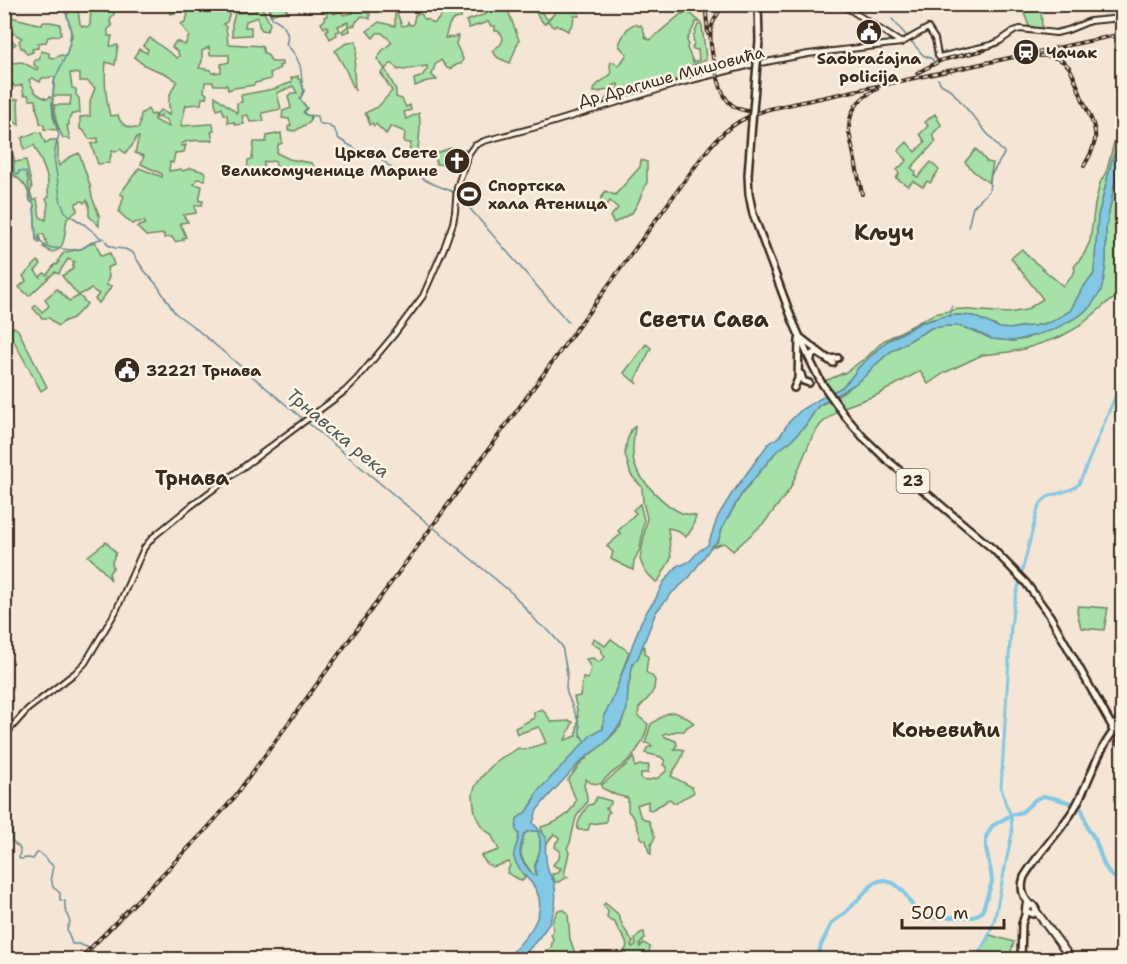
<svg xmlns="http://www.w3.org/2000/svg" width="1127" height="964" font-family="'Shantell Sans',sans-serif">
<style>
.green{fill:#a6e1a7;stroke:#708662;stroke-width:1.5;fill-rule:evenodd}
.water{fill:#83c8e4;stroke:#668995;stroke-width:1.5;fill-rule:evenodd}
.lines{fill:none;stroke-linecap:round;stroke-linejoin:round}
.stream{stroke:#668995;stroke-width:1.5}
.canal{stroke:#83c8e4;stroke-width:3}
.river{stroke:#83c8e4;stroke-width:4}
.secondary-casing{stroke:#3b2a1e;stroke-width:8}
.primary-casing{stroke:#3b2a1e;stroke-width:10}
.motorway-casing{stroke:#3b2a1e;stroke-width:10}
.secondary{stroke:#fcf5e5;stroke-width:4}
.primary{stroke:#fcf5e5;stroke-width:5}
.motorway{stroke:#fcf5e5;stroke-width:6}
.rail-casing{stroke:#3b2a1e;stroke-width:4}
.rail{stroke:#fcf5e5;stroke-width:1.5;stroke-dasharray:4.5;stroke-linecap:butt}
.primary-bridge-casing{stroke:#3b2a1e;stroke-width:10;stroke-linecap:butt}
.primary-bridge{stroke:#fcf5e5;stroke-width:5}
.labels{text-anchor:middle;stroke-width:5;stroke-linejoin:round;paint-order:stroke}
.shield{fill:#fcf5e5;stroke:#75675a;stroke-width:1.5}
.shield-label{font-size:15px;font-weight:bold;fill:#3b2a1e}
.poi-label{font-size:16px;font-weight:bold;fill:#3b2a1e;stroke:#fcf5e5;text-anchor:start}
.street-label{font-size:16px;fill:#3b2a1e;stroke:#fcf5e5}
.water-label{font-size:18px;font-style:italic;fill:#515959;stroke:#fcf5e5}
.quarter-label{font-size:20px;font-weight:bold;fill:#3b2a1e;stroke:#fcf5e5}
.district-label{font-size:22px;font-weight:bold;fill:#3b2a1e;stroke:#fcf5e5}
</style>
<rect width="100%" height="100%" fill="#f5e5d4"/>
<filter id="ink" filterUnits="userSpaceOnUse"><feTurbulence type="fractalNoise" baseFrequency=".0167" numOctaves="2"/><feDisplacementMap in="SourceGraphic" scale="12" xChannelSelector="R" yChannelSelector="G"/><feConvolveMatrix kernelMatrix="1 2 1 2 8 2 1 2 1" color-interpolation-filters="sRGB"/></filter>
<g filter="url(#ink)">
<path class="green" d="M555,4L578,5L579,16H574L573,23L568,31L557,25L553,27L548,21L544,24L536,13L539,10L548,20L555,13L551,8Z
M68,5H83L81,11L78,10L80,24L82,26L87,27L90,25L91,5H116L114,14L111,18L110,22L112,26L108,29V36H112L110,46L118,45L115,65L106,62C104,80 106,99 110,116L118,115C120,125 129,129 139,128L141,114L148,109L151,115L154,114L156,117L154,120L169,127L167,120L161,118V115L158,118L156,114L161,110L169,115L170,110C166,99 172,90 177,81C173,79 169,75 164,73C153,69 143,66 134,57L139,49L147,53L148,49L143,46L150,38L177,58L179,56L178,52L172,47L176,41L185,45L189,36L181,24L186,21L188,13L180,11L171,14L169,11L176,5L221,4L224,6L225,10L230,12L227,22L223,24L226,27L228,44L262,46L264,53L267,54L272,62H282V65L279,66L280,68L270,73L271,79L255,83L254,85L234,88L228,90L227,85H214L213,82H205L204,92L207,94L206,98H202L201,104L186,105L181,126L210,124H213L214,131L211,132L213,140C202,142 190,138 181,144V146L186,145L184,152L175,153L173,163L170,162L169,171L181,169L183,171L191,168L205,172V180L197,179L194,184L202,186L199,201H203L202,205H195L196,213L183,215L188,222L180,223L186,237L183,238V240L175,242L172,237L164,238V234L146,236L137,227L145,224L144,221L134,223L132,224L119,212L124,196L120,194L139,168L162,177V174L141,164L144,156L135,153L139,137H137L132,146L125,153L120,149L116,152L112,151L109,163L98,164L91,144L98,142V138L89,139L84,131L80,129V117L90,116V101L95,88L87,81H80V74L70,73L72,88L76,89V95L79,98L80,113L72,114L69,119V125L67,126L70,139L63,138C58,128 54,116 54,105H70L71,96H53L55,77L42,78L40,82L32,78L29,80C34,92 35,94 47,99L50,97L53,99C51,110 55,119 58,130L44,129V125L40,123L39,116L37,111L36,100H30L28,95H24L22,85L15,87L13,84L6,93L14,100L18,99L19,125L9,118L5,113V73L12,71L9,65H6L5,63V52L7,50L6,40L5,39V8L9,10L7,16L42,25L43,22H50L60,24L61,35L48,37L46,42L38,43V48L32,49L33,52L27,54L23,48H21L19,41L22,38L11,32L8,37L16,44L7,50L12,63L22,62L37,70L38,68L34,65L35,59L39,60L41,51L49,53V57L54,58L61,55L66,56L72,36L67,15L68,14ZM209,47L210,55H229V62L221,64V72L212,73L211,70L199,68L202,61V51Z
M249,5H284L287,10L270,15V8H262L270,24L267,31L262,30L259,26L258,17L246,21L245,27H251V35L232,36V24L235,13L256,11L255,7Z
M349,5H366V9L363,11L370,14V19L362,16L356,22L355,25L349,26L350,31L343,33L342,31L348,26V22L338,26L340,31L336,32L337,35L330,39L326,31L328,29L327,26L324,28L321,23L325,20L324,17L327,16L326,9L328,5H332L334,14L340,11L344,15L353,13Z
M457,5H464L461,18C448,18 449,27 445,38L458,36L456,44L463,59L461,64H458L450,69L447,68L441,60L435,65L432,75L437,80L427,81L415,86L414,79L423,76V74L427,70V66L403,70L402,69L398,70L392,63L385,69L396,90V97L402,99L406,107L410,105L411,110L404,112L406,119L419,113C421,125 419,143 417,155L411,154V152L409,151L411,143L404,142L405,132L391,126L386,134L376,124L374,126L372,123L369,125L368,118L365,113L378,107L392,91L381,73L385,69L377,59L382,51L392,42L382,33H377L373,38L367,31L379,22L395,26V14L397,13L402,26L407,25L408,22L410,25H413L415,15L419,13L422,15L424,19L429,20L432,23H435L443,14L447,13Z
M474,5H499L501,6L506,5L519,40L510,63L498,58L492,51L501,44L503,39L502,35L498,31H495V26H491L488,22L469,28L466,21L486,14L484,5L476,7Z
M1021,5H1041L1042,29L1029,26Z
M688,13L691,14L700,22H696L687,40L688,44L687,48L693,62L699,60L698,50L692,49L694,43L693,37L698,25L700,24L702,25C703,37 705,48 706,60L693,65L695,69L692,70V75L639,91H633V93L603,103L607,97L612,95L613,92L618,89V84L612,86C608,91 600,92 593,92C596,82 604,81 611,74L610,66L611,62H614L619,66L627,54L620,47L619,44C623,36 627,26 635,24L639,26L641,25L644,31L645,37L650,40L681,14Z
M356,41L357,50L354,69L355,91L344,66L335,51L345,44Z
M298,76V79L301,80L304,91L300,99L307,108L304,112L306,115L311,116L310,122L295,131L288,130V127L291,125L289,119L282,118L283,111L291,108L288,96L291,93H297L293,86L277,93L281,109L262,113L264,121L250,122L248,115L242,116L244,124L235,125L234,122L228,123L227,115L224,114L222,108L217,110L215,103V96L237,113V103L242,102L241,95L274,89L292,82L291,78Z
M935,114L941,125L932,135L936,141L911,168L916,172L914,175L918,177L931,162L939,170L930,183L927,181L923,187L913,181L908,186L896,178L899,174L897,170L907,160L898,151L907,142L915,152L925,142L920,134L928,126L925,122Z
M1122,124V133L1112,160L1098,216L1094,274L1082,289L1070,311L1051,322L1034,326L1021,327L1010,329L1000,328L973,316L958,315L933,319L920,323L902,332L886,342L858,368L851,378L841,388L830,393L823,381L830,379L846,372L868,356L883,341L934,314L959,309L1007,313L1026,310L1043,299L1011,258L1022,249L1030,258L1063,286L1074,273L1075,269L1074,267L1084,254L1090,241L1095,204L1100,183L1107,170L1111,154L1118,128H1121Z
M36,132L41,133L45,143L51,140H57C60,149 56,157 59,166L63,163L68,158L79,153L90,185L92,197L99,215V226L89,216V205L87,200L84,203L82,201L76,203L77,211L67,219C64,232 67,252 50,252L47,249L43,247L47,244L44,235L41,234L39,236L41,242L39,243L36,240L34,204L30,201C29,188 23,180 11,174C14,166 15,158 10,151H5V133L10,143L15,162L26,160L32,188L30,192L33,201L37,199L40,217L46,220L48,203L46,199L49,197C47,191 49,184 47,177C44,166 39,156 34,145L24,150L22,138Z
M281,133L282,143L278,145L277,153L289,159L311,163L315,168L301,167L300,170H291L284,166L281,173L274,172V170L277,169L275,161L264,162L263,172L247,170L248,160L252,159L254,142H266L267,136Z
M451,148H458L468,151L466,157L454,156L452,165L436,164V153Z
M976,149L987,162L993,163L989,183L973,171L965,162Z
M1122,155V282L1121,294L1118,297L1108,302L1080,326L1060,337L1024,349L1009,352L982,355L944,373L928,384L920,371L877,395L841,408L834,398L847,390L866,375L874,366L890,352L931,328L947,326H958L972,330L992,339L1014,341L1025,339L1079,316L1090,307L1101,291L1106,262V228L1117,171Z
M641,160L647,162V182L638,203L632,213L614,223L610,217L618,208L610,201L604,208L600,201L605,191L615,195L640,167Z
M94,241H95L101,256L110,253L114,265L107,268L109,276L106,285L112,286L99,303L95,299L99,294L91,289L79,295L87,304L73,318L65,321L58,326L49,318H42L33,308L36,305L42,312L49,306L45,299L57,289L69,301L79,296L62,276L73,269V263L75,262L68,259L60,271L59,274L55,272L29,296L19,287L26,281L23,276L38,261L41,264L35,271L40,277L44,273L47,275L55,264L57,265L59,262L58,261C65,248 67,253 80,249C85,248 89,244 94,241Z
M14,327L18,330L47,387L41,391L9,332Z
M646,344L651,348L635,381L637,384L624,373Z
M830,400L837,408L835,413L821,424L812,437L790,489L778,505L765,522L733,551L724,543L711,547L718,541L723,526L741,495L757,475L776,452L792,440L805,426L818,406Z
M635,426C634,438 631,452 634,463C639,480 666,507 682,513C686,514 691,515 696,516L692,529L686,537L676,530L668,528L671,558L659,580L656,582L645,571L640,560L647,518L643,502L642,487L631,475L625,454L627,441L631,430Z
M640,504L644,520L640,549L634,561L633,570L611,559L613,552L607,546L621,534L618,531L636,513L633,510Z
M106,542L116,553L112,562L113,568L109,573L111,580L99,566L88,556Z
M1078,606L1108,608L1104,630L1081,628L1077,611Z
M594,638L605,646L611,639L629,652L611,704L604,715L603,729L592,734L535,796C532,807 526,813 517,819L519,841L516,848L514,857L525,878L522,881L507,873L510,865L509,862L493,867L487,864L481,856L499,850L491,834C482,830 478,822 475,812C474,807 473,800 473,794C474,783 490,767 498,760C505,755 512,753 518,748L523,750L546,743L539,727L517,734L515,728L534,718V712L542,709L552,722L570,721L573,722L565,740L577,736C576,730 578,726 578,720C578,712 576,704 574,697L580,696L583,678L588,679L591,668L586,659L593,658L599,662L605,657L602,653V650L591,642Z
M644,646L645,647V654L648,657L646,672L652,676L655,680L654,689L650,696L639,708L638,716L648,724C645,740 636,754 623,765C616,771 606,775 601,784L591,783L586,779L584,785L587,796V802L576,817L570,843L567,848L569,852L564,875L568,877L558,882H555L552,874L558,873L561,868L556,867L553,865L555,862L559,859L560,851L555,847L556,842L558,841L559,837L554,834L546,844L541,827C556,823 571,816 576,800L568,780L583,760L586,759L588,756L605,743L620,727L627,707L628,688L633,663Z
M673,712C681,714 688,718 694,723L687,727L684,731H676L669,734L665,733L663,735L666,737L676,741L677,745L674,749H681L684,750C683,760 675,767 671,776L692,787L694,792C689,797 680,798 677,803H674L670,799L667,800C664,805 657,805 652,810L648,809V801L637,805C641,816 637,816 649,821L655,837L651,845V854L649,853L646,840L642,839L641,837L634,818L628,811V798L616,795L602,788V785C612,775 625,768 634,757L635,767L640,765H649L648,773H642L641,774V778L645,781L658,778L666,771L667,767L663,765L665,761L661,757L645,753L647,748L652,746L650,744L645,743L651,724L666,714Z
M597,797L611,801V804L606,808L610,812L607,814L606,822L590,824L588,830H578C576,821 584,812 588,805L593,804Z
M529,831H538L540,840V850L535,865L536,875H533C519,854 519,860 524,834Z
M605,903L618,914L623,927L633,942L631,945L632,947L636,945L635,939C637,936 640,932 644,932L645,938L640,944V947L644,943L650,947L649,953L651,959C641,960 629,961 622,953C635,944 617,933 615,922L611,921L607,918L608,911L603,905Z
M558,910H564L568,913L570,939L577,959H565L562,956L553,953L550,957L547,956L546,951L551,948L553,939L551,934L553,931L552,922Z
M990,935L1014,942L1010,954L979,953Z"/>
<path class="water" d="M1122,133V155L1117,171L1106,228V262L1104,278L1101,291L1090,307L1079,316L1053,330L1014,341L992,339L972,330L958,326H947L931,328L890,352L874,366L866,375L855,384L818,406L805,426L792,440L776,452L757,475L741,495L723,526L718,541L711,547L689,578L672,593L656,612L638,658L633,663L628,688L627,709L621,723L605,743L583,759L545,800L537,810L533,823L546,837C545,847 545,859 548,870C549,874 552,878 554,882C562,916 541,937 520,959L505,960C522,942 551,915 535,888C529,878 516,869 514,857C513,849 519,842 519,834L516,830L517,819L528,810L533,803L535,796L539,790L562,766L592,734L603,729L604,715L611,703L641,622L649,608L655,600L663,583L678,565H682L690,561L699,551L708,545L718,516L731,495L768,444L780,436L788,423L802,409L830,393L841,388L851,378L858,368L886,342L920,323L945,316L958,315L973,316L1000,328L1010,329L1021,327L1034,326L1051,322L1070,311L1082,289L1094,274L1098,216L1112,160ZM529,831H538L540,840V850L535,865L536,875H533L523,862L520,855V850L524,834Z"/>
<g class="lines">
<path class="stream" d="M62,4C64,14 62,5 66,14C73,28 71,39 67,53
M269,4L272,18C283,22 291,33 286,44C294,52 300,60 301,71C302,78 301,83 304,91L300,99L307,108L303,112L306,115L317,116L318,122L321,124L330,125V127L334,129L339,139L356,149L357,152L374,158H380L395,171C413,170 413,173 427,181C436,186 446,188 455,193
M892,19L923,55L932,59L934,62
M66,55L54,81L52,105L53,116L59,135L56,145L54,157L61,203L66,213L85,225L102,239
M938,79L941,84L951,90L1001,150H1003L1004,154L991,175L989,191L973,207L968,227
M4,139C11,149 15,160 14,173L18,175L19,171L26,172L28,180L30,201L34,204L36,237L46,247L71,250L81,249L94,241L101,239
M459,196L568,322
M104,238L108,245L115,248L125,249L133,253L143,269L157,285L175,313L194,327L303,419
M950,316L952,306
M307,422L431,526
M433,527L513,594L539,624L548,630L562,646L567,673L566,687L567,693L580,726V734L586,743
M4,813L9,814L8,818L9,822L12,826V841L16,845L19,847L20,850L19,858L20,859L28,858L33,859L37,853H40L53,866L51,877L53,887L60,893V900L65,901V909L70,922L67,929L72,944H79L89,948
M92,950L105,960"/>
<path class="canal" d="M975,960L988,937L994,922L1012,833L1011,815L1006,805L1001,788L1011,626L1014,604L1037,512C1044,488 1064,498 1079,484L1122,380"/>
<path class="river" d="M817,960L821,945L832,923L847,911L875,882L884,880L895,884L904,892L916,911L924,916L931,918L946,917H973L982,912L992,882L991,872L986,849V837L992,826L1011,815L1022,812L1036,799L1044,796L1057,799L1075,804L1082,809L1088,829L1095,839L1104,865L1111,875L1122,882"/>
<defs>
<path id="secondary" d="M841,4L900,42
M864,47L869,42L878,28
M938,56L939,57L991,45L1000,41L1014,31L1020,29L1056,33L1068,30L1090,21L1122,18
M1116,724L1122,713
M4,737L12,727L28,709L75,673L85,663L116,611L144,548L153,537L191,506L345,391L357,379L393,336L423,296L444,248L453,223L455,212L457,187L469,153L474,146L484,141L544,125L680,83L755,64L808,54L901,43L928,28L935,39L938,55"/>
<path id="primary" d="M758,4L759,41
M752,122L748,175L749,194L753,214L792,319L809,358L821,382L845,416L863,437L886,459L993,549L1026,583L1050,616L1112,726
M801,338L828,359L838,358
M811,359L812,354L817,353L833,363
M801,374L803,381L809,383
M794,388L798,379L799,340
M1112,729L1114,724L1118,726V734L1122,744
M1031,905C1022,897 1020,888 1024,877C1038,853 1059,833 1074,809C1089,784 1096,753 1114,731
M1028,912L1033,914L1036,909L1033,905L1028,907
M1021,960L1022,924L1025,915L1026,905"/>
<path id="motorway" d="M1036,911L1072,960"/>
</defs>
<use href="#secondary" class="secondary-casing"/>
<use href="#primary" class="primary-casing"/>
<use href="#motorway" class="motorway-casing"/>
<use href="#secondary" class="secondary"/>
<use href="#primary" class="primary"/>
<use href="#motorway" class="motorway"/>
<defs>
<path id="rail" d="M705,4L708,34
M723,4C719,13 712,20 711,30C709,41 712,52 714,63C720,88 724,113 756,111
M1040,56C1051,55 1061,58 1069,67C1075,77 1078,88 1082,98C1095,129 1103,135 1084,166
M917,73L942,60L985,50
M862,194L849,132C848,112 858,98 877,89
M79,960L203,833L233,799L702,157C721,131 739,118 769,109L1122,34"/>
</defs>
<use href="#rail" class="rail-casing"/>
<use href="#rail" class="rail"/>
<defs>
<path id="primary-bridge" d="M752,122L759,41"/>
</defs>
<use href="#primary-bridge" class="primary-bridge-casing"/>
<use href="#primary-bridge" class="primary-bridge"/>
</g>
</g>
<defs>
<symbol id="civic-disc" viewBox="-11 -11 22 22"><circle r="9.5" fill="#3b2a1e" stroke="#fcf5e5"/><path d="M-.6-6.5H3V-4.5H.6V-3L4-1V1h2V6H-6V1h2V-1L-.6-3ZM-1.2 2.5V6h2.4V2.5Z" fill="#fff"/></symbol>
<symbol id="station-disc" viewBox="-11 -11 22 22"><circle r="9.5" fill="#3b2a1e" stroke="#fcf5e5"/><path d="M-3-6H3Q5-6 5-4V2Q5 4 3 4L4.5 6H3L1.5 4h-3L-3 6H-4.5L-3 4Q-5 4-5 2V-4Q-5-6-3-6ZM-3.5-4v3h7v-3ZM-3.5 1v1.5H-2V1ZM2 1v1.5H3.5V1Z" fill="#fff"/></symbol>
<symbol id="church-disc" viewBox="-11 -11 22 22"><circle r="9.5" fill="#3b2a1e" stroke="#fcf5e5"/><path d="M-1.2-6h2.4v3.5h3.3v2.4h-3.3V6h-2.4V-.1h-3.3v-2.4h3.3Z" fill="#fff"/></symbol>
<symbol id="stadium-disc" viewBox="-11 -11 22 22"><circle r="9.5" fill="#3b2a1e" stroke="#fcf5e5"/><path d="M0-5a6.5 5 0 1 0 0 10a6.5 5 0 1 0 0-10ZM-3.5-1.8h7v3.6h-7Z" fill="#fff"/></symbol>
</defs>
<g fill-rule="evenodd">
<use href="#civic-disc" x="854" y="17" width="30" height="30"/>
<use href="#station-disc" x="1011" y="37" width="30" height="30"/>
<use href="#church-disc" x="442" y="146" width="30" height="30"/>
<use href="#stadium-disc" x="454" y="179" width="30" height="30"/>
<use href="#civic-disc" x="112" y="355" width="30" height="30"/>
</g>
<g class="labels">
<rect class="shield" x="896.5" y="469" width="33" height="24" rx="4.5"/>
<g class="shield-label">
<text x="913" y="486">23</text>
</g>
<g class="poi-label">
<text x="1046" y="58">Чачак</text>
<text x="869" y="64" text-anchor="middle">Saobraćajna<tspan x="869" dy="18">policija</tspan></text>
<text x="438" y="158" text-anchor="end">Црква Свете<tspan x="438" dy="18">Великомученице Марине</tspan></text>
<text x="488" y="191">Спортска<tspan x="488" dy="18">хала Атеница</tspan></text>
<text x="146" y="376">32221 Трнава</text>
</g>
<g class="street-label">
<text transform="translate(671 76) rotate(-15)" y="6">Др Драгише Мишовића</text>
</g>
<g class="water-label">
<text transform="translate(338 433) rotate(40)" y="6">Трнавска река</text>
</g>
<g class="quarter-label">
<text x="192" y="485">Трнава</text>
<text x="946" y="737">Коњевићи</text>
</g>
<g class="district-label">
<text x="884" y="240">Кључ</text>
<text x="704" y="327">Свети Сава</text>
</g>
</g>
<rect width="1127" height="964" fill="none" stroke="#fcf5e5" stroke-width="24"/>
<rect x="12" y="12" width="1103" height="940" fill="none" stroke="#3b2a1e" stroke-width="2" filter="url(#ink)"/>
<path d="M902 919v9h102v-9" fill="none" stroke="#3b2a1e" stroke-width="3"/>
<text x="911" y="919" font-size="18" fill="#3b2a1e" stroke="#fcf5e5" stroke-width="4.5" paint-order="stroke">500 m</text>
</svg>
